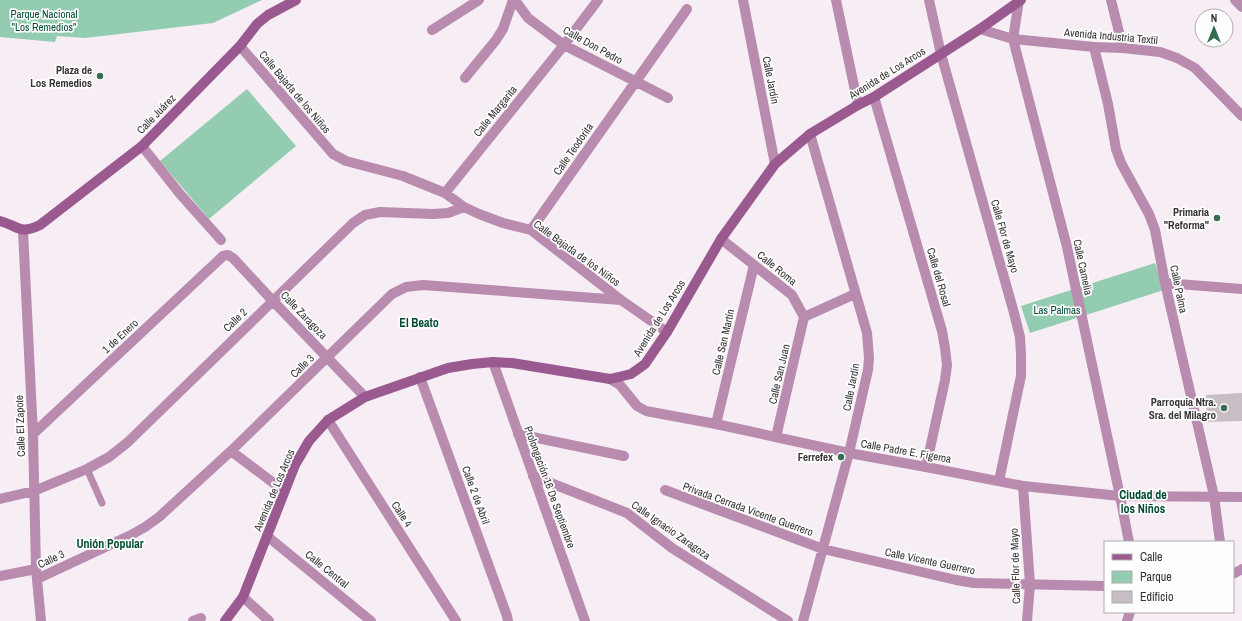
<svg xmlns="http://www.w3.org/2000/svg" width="1242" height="621" font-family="'Archivo Narrow',sans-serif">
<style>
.green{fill:#93ccb0}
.building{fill:#c6bec4}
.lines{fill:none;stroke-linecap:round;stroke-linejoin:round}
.pedestrian{stroke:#b88baf;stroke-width:7}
.minor{stroke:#b88baf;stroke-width:10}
.tertiary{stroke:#b88baf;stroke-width:10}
.secondary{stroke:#9a598f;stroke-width:10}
.poi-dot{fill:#356c52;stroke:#fefefe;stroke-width:1.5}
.labels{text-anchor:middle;stroke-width:3.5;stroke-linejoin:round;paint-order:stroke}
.park-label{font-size:11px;fill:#024c32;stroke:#fefefe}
.street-label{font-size:11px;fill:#343133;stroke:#fefefe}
.poi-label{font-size:11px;font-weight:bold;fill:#343133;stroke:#fefefe;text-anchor:end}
.neighbourhood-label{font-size:12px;font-weight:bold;fill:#004a30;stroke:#fefefe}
</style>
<rect width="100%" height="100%" fill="#f7eef5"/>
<path class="green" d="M0,0H262L213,23L85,38L57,36L55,42L0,37Z
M247,89L296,146L209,219L160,161Z
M1155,263L1164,290L1030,333L1021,306Z"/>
<path class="building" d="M1242,393V421L1207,422L1206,395Z"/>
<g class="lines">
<path class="pedestrian" d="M87,469L102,503"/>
<path class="minor" d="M515,0L528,18L564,45L668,98
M743,0L775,164
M836,0L858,105
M929,0L941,54L1014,313L1020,337L1021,355V376L999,481
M1019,0L1013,39L1067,247L1120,496L1129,542
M1111,0L1123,48
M1235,0L1242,7
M432,30L479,0
M240,46L333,154L346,161L403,176L445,193L464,207L479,214L503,223L531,230L621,300L667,332
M1094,47L1108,104L1116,149L1121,163L1149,214L1155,230L1165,283L1214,496L1220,542
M465,78L496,40L503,29L513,0
M874,97L942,331L945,348L947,365L945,380L926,467
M142,146L180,194L221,240
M445,193L564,45L598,0
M531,230L687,9
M23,231L33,434L36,569L41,621
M721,239L792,295L804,317
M1165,283L1242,289
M804,317L855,294
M493,362L585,621
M420,377L507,616L508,621
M328,420L456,621
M716,424L754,265
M33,434L223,256L228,255L233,258L272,300L365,397
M518,434L624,456
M776,437L804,317
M231,451L284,491
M533,476L627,513L672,548L788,621
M1023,486L1030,584L1027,621
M665,490L823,549L956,580L974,583L1105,586
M0,499L34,491L87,469L109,457L128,442L353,223L365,215L380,212L433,214L448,213L464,207
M267,536L371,621
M1233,574L1242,569
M0,576L36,569
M37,579L131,535L145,527L159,517L231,451L392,294L406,287L423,285L621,300
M243,597L269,621
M193,621L201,618
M803,621L849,453L868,370L869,358L867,333L810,134
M1127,621L1130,612"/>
<path class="tertiary" d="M980,29L1013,39L1094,47L1123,48L1160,52L1177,58L1195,68L1242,116
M610,379L620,385L637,406L646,411L716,424L849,453L926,467L1023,486L1120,496L1242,497"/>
<path class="secondary" d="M0,221C19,226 19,235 40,225L142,146L240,46L257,24L268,15L296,0
M225,621L243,597L295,465L309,441L328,420L365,397L448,368L472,364L493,362L512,363L610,379L631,374L645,364L667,332L721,239L775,164L810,134L858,105L874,97L980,29L1021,0"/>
</g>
<g class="poi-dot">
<circle cx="100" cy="76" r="4"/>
<circle cx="1217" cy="218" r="4"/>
<circle cx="1224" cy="408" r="4"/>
<circle cx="841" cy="457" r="4"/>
</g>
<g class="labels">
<g class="park-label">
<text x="44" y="18">Parque Nacional<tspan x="44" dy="13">"Los Remedios"</tspan></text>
<text x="1057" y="314">Las Palmas</text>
</g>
<g class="street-label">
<text transform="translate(1111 36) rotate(5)" y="4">Avenida Industria Textil</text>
<text transform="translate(593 45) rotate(29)" y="4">Calle Don Pedro</text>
<text transform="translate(887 73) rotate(-32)" y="4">Avenida de Los Arcos</text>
<text transform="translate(771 80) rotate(79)" y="4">Calle Jardín</text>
<text transform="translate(295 92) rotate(50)" y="4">Calle Bajada de los Niños</text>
<text transform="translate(495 111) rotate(-51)" y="4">Calle Margarita</text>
<text transform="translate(156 114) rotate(-46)" y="4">Calle Juárez</text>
<text transform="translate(573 149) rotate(-55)" y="4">Calle Teodorita</text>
<text transform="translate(1005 236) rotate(74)" y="4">Calle Flor de Mayo</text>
<text transform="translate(577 253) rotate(36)" y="4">Calle Bajada de los Niños</text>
<text transform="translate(1083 267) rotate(78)" y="4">Calle Camelia</text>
<text transform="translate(777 268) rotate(39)" y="4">Calle Roma</text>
<text transform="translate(939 277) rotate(74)" y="4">Calle del Rosal</text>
<text transform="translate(1179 289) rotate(78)" y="4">Calle Palma</text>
<text transform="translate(304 315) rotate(46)" y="4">Calle Zaragoza</text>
<text transform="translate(659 318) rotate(-58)" y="4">Avenida de Los Arcos</text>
<text transform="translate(235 320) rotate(-44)" y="4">Calle 2</text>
<text transform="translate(120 336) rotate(-43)" y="4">1 de Enero</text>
<text transform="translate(723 342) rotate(-77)" y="4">Calle San Martín</text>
<text transform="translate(302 366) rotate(-44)" y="4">Calle 3</text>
<text transform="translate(779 374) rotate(-77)" y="4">Calle San Juan</text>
<text transform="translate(851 387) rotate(-79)" y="4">Calle Jardín</text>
<text transform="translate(20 426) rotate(-92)" y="4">Calle El Zapote</text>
<text transform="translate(906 451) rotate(10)" y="4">Calle Padre E. Figeroa</text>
<text transform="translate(550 487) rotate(70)" y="4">Prolongación 16 De Septiembre</text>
<text transform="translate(274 490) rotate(-67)" y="4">Avenida de Los Arcos</text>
<text transform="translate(476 495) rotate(70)" y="4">Calle 2 de Abril</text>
<text transform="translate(748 509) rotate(20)" y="4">Privada Cerrada Vicente Guerrero</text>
<text transform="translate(402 514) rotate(57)" y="4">Calle 4</text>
<text transform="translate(671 530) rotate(35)" y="4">Calle Ignacio Zaragoza</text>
<text transform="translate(51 559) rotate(-25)" y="4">Calle 3</text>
<text transform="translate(930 561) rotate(12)" y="4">Calle Vicente Guerrero</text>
<text transform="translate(1015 566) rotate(-92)" y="4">Calle Flor de Mayo</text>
<text transform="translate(327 569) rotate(39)" y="4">Calle Central</text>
</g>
<g class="poi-label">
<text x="92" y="74">Plaza de<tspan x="92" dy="13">Los Remedios</tspan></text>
<text x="1209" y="216">Primaria<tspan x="1209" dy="13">"Reforma"</tspan></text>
<text x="1216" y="406">Parroquia Ntra.<tspan x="1216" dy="13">Sra. del Milagro</tspan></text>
<text x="833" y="461">Ferrefex</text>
</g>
<g class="neighbourhood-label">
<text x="419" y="327">El Beato</text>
<text x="1143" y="499">Ciudad de<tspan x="1143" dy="14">los Niños</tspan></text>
<text x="110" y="548">Unión Popular</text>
</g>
</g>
<rect x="1104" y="541" width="130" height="72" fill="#fefefe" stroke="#adacad"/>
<rect x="1112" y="554" width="20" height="6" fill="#9a598f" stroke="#adacad"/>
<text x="1140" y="561" font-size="12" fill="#343133">Calle</text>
<rect x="1112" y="571" width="20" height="12" fill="#93ccb0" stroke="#adacad"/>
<text x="1140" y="581" font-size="12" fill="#343133">Parque</text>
<rect x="1112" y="591" width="20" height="12" fill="#c6bec4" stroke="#adacad"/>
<text x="1140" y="601" font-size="12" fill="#343133">Edificio</text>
<g transform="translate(1214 28)"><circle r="19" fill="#fefefe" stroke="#adacad"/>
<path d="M0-3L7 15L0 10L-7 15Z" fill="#356c52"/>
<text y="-6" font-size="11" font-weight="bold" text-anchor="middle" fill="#343133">N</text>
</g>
</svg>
